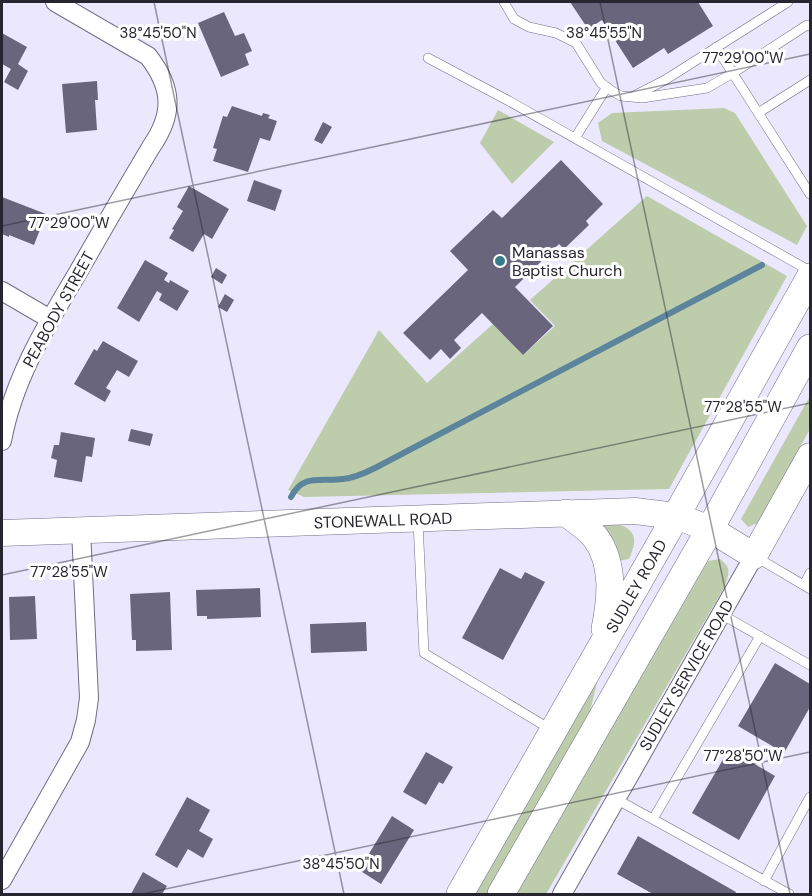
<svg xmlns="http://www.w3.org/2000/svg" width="812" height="896" font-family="'DM Sans',sans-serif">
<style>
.green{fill:#bdcdab}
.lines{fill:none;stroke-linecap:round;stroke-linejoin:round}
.stream{stroke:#5c849c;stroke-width:6}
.building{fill:#69657d}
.lane-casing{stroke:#726d85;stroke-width:10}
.street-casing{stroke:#726d85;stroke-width:20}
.secondary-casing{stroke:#726d85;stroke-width:27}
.primary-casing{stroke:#726d85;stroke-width:28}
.lane{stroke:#fff;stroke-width:9}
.street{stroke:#fff;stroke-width:18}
.secondary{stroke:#fff;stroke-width:26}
.primary{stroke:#fff;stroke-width:27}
.ticks{fill:none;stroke:#27252f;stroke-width:1.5;stroke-opacity:0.45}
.poi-dot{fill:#377b8a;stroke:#fff;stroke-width:2}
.labels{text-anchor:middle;stroke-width:6;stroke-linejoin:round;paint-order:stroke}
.poi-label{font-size:16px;fill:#27252f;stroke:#fff;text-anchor:start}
.street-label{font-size:16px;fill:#27252f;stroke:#fff}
.ticks-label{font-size:15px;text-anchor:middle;fill:#27252f;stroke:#fff;stroke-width:6;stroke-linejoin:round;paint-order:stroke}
</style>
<rect width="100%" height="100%" fill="#ebe8fe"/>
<path class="green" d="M724,108L735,113L807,226L797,245L602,141L598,123L612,113Z
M498,110L554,142L512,184L480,143Z
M647,196L787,276L669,489L304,497L288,490L379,330L427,383L493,324L523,355L555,326L530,300Z
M810,396V429L758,523L748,527L741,519Z
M612,523C635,527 639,538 629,559L618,561L600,527Z
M720,559C732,568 729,573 725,586L546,894H516L708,561Z
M600,670L589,716L488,894H471Z"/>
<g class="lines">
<path class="stream" d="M291,497C303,473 321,482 343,479C354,478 365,473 375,468L762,265"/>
</g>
<path class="building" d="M570,2H698L713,26L668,54L664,48L633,68L602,20L588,29Z
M224,12L235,36L244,33L252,51L245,54L249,65L221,77L198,23Z
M2,33L27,47L18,64L28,71L18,90L4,82L11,69L2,64Z
M97,81L98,100H95L97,130L66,133L62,84Z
M232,106L262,116L263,113L270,115L268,118L277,121L270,141L260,138L248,172L213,161L217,149L213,148L223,116L227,117Z
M323,122L332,127L322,144L314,140Z
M561,160L603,204L586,221L589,225L564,249L559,244L515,287L553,326L523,355L482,313L454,340L461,348L450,359L441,349L430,360L403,333L468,270L450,251L493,210L502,218Z
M254,180L282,190L275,211L247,201Z
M189,186L229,209L212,239L204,234L193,252L169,238L174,230L172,229L183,211L177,207Z
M2,197L46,214L34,245L9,235V237L2,234Z
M145,260L168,273L164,280L169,283L170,280L189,291L177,311L159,300L162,294L157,291L139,322L117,308Z
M216,268L227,275L222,284L211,277Z
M225,294L234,300L227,312L218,307Z
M103,341L138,361L129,377L117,370L106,388L111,391L105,402L74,384L94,349L97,351Z
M131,429L153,434L150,446L128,441Z
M61,432L95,438L92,457L86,456L82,482L54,477L57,460L51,458L54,445H59Z
M500,568L521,579L525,572L545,582L503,660L462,638Z
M260,588L261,617L207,619V616H197L196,590Z
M170,592L172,650L136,651V640H132L130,594Z
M35,596L37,639L10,640L9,597Z
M366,622L367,651L311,653L310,624Z
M775,663L810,684V707L784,753L738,726Z
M729,749L775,776L739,840L692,813Z
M426,752L453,767L443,784L439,782L426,805L403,792Z
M187,797L210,810L199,831L213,839L203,858L188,849L177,868L155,855Z
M392,816L414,830L381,884L359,870Z
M638,836L736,892L735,894H653L617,874Z
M143,872L167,886L162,894H131Z"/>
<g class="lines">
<defs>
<path id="lane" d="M504,2L514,19L529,27L556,33L576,43L601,83L612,91L621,96L642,98L707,88L733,73L807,25L810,26
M716,47L810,194
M428,58L509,101L810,271
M632,97L665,80L788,2
M758,113L810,80
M575,138L607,87
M418,521L424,653L550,729
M756,557L810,589
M804,585L810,573
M721,614L810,665
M616,799L789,894
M653,819L760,636
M764,881L810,797"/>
<path id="street" d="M2,291L50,319
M2,441C13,380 46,326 77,274C101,232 126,189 151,147C174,114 173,88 148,56L55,2
M2,880L80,742L86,720L89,698L81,530
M562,894L754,556"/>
<path id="secondary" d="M2,533L635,511L676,516L710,529L754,556L810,456"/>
<path id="primary" d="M566,513C576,520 587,527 595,537C615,563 611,599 605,629
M460,894L676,516L810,277
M501,894L710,529L810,348"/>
</defs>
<use href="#lane" class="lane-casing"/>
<use href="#street" class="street-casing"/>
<use href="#secondary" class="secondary-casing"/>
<use href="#primary" class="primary-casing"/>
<use href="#lane" class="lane"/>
<use href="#street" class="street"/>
<use href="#secondary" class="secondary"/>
<use href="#primary" class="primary"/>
</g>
<path class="ticks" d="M154,2L344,894M600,2L790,894M2,226L810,54M2,575L810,403M142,894L810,752"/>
<circle class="poi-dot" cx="500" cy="261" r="6"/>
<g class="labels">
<g class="poi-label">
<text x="512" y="258">Manassas<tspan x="512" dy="18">Baptist Church</tspan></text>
</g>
<g class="street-label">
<text transform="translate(58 309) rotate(-61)" y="6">PEABODY STREET</text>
<text transform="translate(383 520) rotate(-2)" y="6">STONEWALL ROAD</text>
<text transform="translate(636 586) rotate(-60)" y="6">SUDLEY ROAD</text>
<text transform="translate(686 675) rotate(-60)" y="6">SUDLEY SERVICE ROAD</text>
</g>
</g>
<g class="ticks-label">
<text x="158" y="38">38°45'50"N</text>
<text x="604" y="38">38°45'55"N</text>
<text x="743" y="63">77°29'00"W</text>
<text x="69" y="228">77°29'00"W</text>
<text x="743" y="412">77°28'55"W</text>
<text x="69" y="577">77°28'55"W</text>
<text x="743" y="761">77°28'50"W</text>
<text x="341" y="869">38°45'50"N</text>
</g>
<rect width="812" height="896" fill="none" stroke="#27252f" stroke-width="6"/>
</svg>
